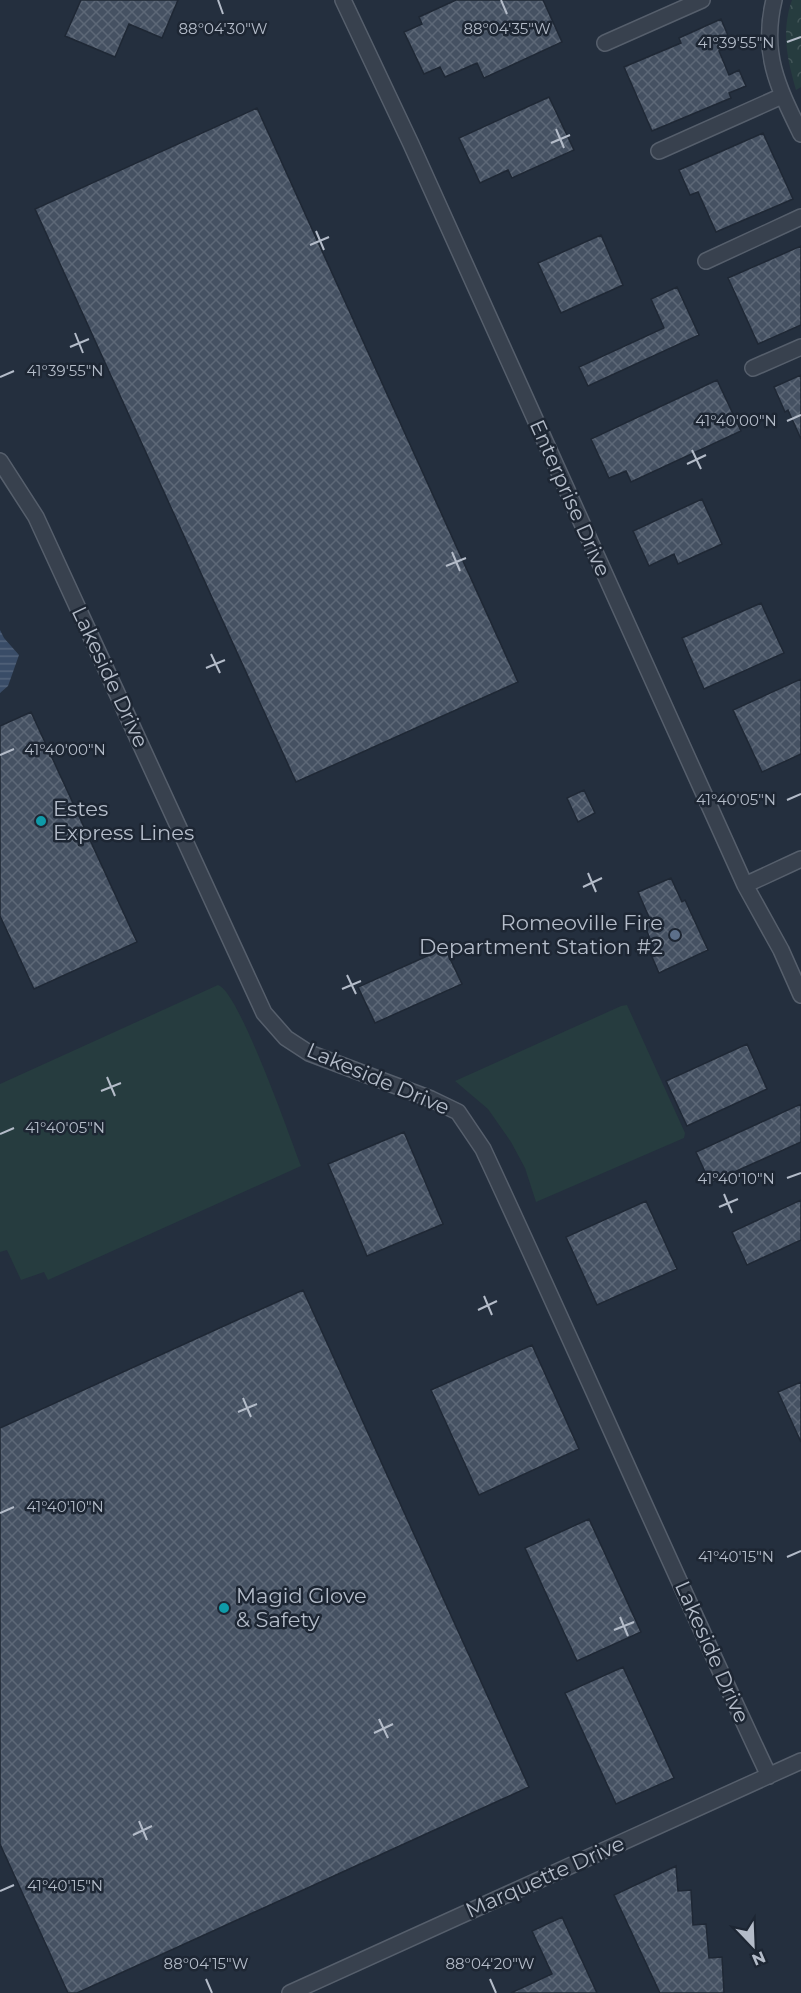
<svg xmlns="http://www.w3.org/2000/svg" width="801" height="1993" font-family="Montserrat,sans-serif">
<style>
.grass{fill:#263c3f}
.park{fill:url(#park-crowns)}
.water{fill:url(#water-rules)}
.building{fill:url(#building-cross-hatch);stroke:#1f2835;stroke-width:1.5}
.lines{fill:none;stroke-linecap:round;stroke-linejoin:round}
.minor-casing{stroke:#565f6c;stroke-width:18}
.minor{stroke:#38414e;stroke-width:15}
.ticks{fill:none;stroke:#b4bcc9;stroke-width:2}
.culture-dot{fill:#0f9aa8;stroke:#1d2633;stroke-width:2}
.service-dot{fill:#5c6f8a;stroke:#1d2633;stroke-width:2}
.labels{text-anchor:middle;stroke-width:5;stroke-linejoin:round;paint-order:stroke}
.street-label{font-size:21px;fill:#b4bcc9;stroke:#1d2633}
.poi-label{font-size:21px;fill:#b4bcc9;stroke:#1d2633;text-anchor:start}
.ticks-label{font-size:15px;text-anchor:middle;fill:#b4bcc9;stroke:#1d2633;stroke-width:5;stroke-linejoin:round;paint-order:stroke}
</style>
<defs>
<pattern id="park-crowns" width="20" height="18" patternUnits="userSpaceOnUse" patternTransform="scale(1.5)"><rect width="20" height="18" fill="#263c3f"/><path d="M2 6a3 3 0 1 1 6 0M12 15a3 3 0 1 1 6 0" fill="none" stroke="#435659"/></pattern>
<pattern id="water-rules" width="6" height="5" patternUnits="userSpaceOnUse" patternTransform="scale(1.5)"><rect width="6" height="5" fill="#394c67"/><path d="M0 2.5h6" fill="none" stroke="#53647b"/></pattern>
<pattern id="building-cross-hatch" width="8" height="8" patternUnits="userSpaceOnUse" patternTransform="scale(1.5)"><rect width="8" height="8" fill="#455162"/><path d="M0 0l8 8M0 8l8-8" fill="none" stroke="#5d6877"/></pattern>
</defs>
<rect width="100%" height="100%" fill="#242f3e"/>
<path class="grass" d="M218,985C239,991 290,1138 301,1166L48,1280L44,1272L21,1280L7,1250L0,1252V1084Z
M627,1005L685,1133L684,1138L536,1202L525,1168L511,1142L488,1109L455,1081L621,1006Z"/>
<path class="park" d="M792,0H801V87L796,90C787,59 781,31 792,0Z"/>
<path class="water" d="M0,630L4,638L19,655L8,686L0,693Z"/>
<path class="building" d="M81,0H178L162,38L129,24L115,57L65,36Z
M456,0H543L562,42L484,78L477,63L445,77L440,67L424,74L404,32L422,24L419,17Z
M721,19L732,45L719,51L729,75L739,70L746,86L729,93L731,98L652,131L624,67L681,43L679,38Z
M549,97L574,150L512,178L508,170L480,183L459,138Z
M257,108L518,682L296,782L35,209Z
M763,133L793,199L716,232L698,192L690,195L679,170Z
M601,235L623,285L561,313L538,263Z
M801,246V325L758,344L728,278Z
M677,287L699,335L588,386L579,367L664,328L651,299Z
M801,375V439L788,410L785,412L774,387Z
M717,380L741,431L631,482L626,471L609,478L591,439Z
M702,499L722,544L678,564L674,554L649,566L633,531Z
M761,603L784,653L704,689L682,638Z
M801,679V754L762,772L733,710Z
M31,712L137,942L34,989L0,916V726Z
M584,790L595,813L578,822L567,798Z
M671,878L682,902L685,900L708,950L659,973L652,957L657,955L642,920L649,917L638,892Z
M445,948L462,984L375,1023L358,987Z
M747,1044L767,1089L687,1126L666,1081Z
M801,1104V1142L710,1183L696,1152Z
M404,1132L443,1224L367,1256L328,1164Z
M801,1200V1240L747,1265L732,1232Z
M646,1201L677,1269L597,1305L566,1237Z
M303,1290L529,1787L77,1993H68L0,1844V1428Z
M532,1345L579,1449L479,1495L431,1390Z
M801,1382V1442L778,1392Z
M589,1519L641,1632L577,1661L525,1548Z
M623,1667L674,1778L616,1804L565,1693Z
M676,1866L678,1891L691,1890L693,1925L706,1924L709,1958L722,1957L724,1993H660L614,1895Z
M562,1917L597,1993H511L552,1974L532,1931Z"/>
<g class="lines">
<defs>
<path id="minor" d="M343,0L411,144L745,885L781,950L801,995
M774,0C761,54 778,87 801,134
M605,43L702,0
M659,151L782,96
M706,261L801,217
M753,368L801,347
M0,461L36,517L264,1013L286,1038L309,1053L431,1099L458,1112L483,1149C580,1357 671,1568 769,1776
M745,885L801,859
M290,1993L801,1761"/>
</defs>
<use href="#minor" class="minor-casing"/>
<use href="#minor" class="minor"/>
</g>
<path class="ticks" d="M218,0L223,14M501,0L507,14M787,42L801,37M556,129L564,148M551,143L570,135M316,231L324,250M310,245L329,237M75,333L83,353M70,347L89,339M0,377L14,371M787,421L801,415M692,450L701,469M687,464L706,455M452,552L460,571M446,566L466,558M211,654L220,673M206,668L225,660M0,755L14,749M787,800L801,794M588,873L596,892M583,887L602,878M347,975L356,994M342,989L361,981M107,1077L115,1096M101,1091L121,1083M0,1134L14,1128M787,1178L801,1173M724,1194L732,1213M719,1207L738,1199M484,1296L492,1315M478,1310L497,1301M243,1398L251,1417M238,1412L257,1404M0,1513L14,1507M787,1557L801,1551M620,1617L628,1636M614,1630L634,1622M379,1719L388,1738M374,1733L393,1724M139,1821L147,1840M133,1835L152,1826M0,1891L14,1885M206,1979L212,1993M490,1979L496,1993"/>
<g class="culture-dot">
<circle cx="41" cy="821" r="6"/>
<circle cx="224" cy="1608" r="6"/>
</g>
<circle class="service-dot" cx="675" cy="935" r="6"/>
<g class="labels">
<g class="street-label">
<text transform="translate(570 498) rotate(66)" y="7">Enterprise Drive</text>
<text transform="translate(110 677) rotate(65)" y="7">Lakeside Drive</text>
<text transform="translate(378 1079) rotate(23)" y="7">Lakeside Drive</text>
<text transform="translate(712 1652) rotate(66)" y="7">Lakeside Drive</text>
<text transform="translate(545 1877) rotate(-24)" y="7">Marquette Drive</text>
</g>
<g class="poi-label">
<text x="53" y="816">Estes<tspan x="53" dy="24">Express Lines</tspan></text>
<text x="663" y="930" text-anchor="end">Romeoville Fire<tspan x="663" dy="24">Department Station #2</tspan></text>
<text x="236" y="1603">Magid Glove<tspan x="236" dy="24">&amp; Safety</tspan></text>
</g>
</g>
<g class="ticks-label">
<text x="223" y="34">88°04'30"W</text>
<text x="507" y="34">88°04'35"W</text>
<text x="736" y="48">41°39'55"N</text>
<text x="65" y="376">41°39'55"N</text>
<text x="736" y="426">41°40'00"N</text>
<text x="65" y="755">41°40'00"N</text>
<text x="736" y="805">41°40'05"N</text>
<text x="65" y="1133">41°40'05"N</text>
<text x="736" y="1184">41°40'10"N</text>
<text x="65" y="1512">41°40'10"N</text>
<text x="736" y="1562">41°40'15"N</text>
<text x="65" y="1891">41°40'15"N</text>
<text x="206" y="1969">88°04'15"W</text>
<text x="490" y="1969">88°04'20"W</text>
</g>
<g transform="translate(753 1945) rotate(157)" stroke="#1d2633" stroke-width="4.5" paint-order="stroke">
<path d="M0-4.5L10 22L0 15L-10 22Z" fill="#b4bcc9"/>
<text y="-9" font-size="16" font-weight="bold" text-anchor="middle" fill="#b4bcc9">N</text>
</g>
</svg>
